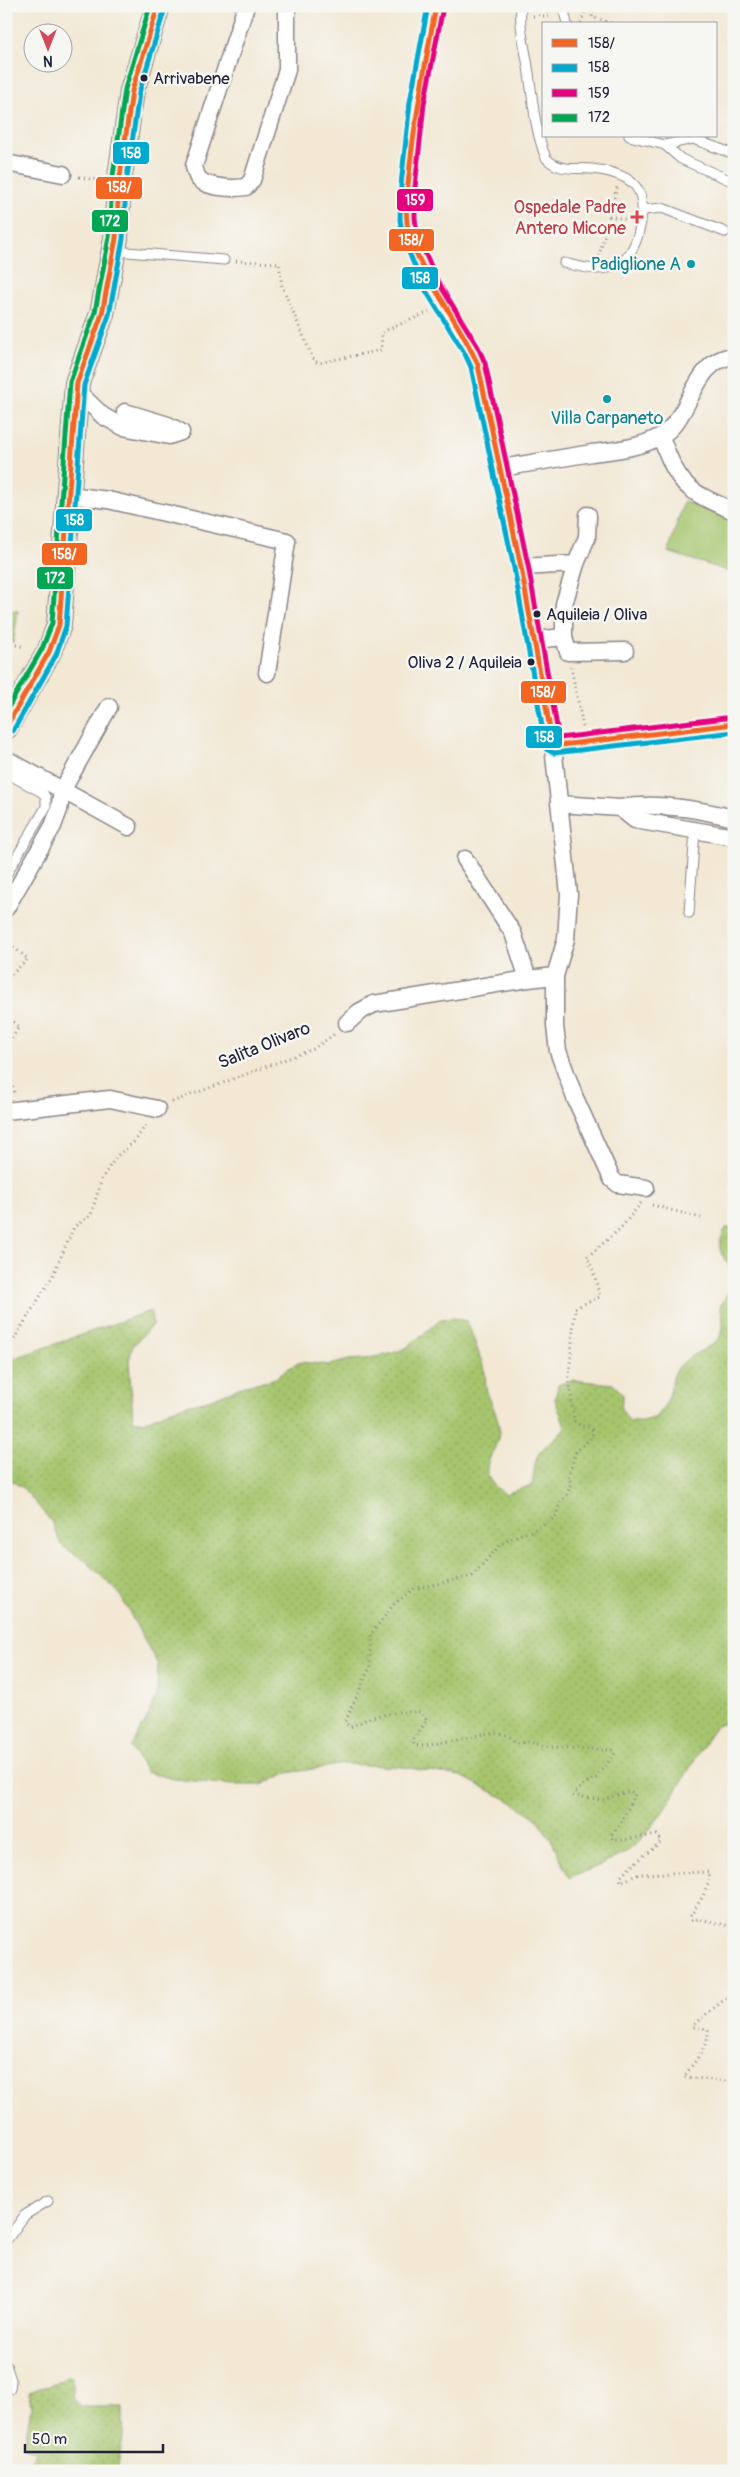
<svg xmlns="http://www.w3.org/2000/svg" width="740" height="2477" font-family="Pangolin,sans-serif">
<style>
.grass{fill:url(#grass-dots);stroke:#647454}
.park{fill:url(#park-crowns);stroke:#647454}
.garden{fill:#a6c56d;stroke:#647454}
.lines{fill:none;stroke-linecap:round;stroke-linejoin:round}
.lane-casing{stroke:#8a8588;stroke-width:11}
.street-casing{stroke:#8a8588;stroke-width:19}
.secondary-casing{stroke:#8a8588;stroke-width:26}
.path{stroke:#8a8588;stroke-width:3;stroke-dasharray:1 4;stroke-linecap:butt}
.lane{stroke:#fff;stroke-width:9}
.street{stroke:#fff;stroke-width:16}
.secondary{stroke:#ffe4c6;stroke-width:24}
.bus-1-casing{stroke:#f6f6f2;stroke-width:9}
.bus-2-casing{stroke:#f6f6f2;stroke-width:9}
.bus-3-casing{stroke:#f6f6f2;stroke-width:9}
.bus-4-casing{stroke:#f6f6f2;stroke-width:9}
.bus-1{stroke:#f26522;stroke-width:5}
.bus-2{stroke:#00a9ce;stroke-width:5}
.bus-3{stroke:#e5007d;stroke-width:5}
.bus-4{stroke:#00a651;stroke-width:5}
.bus-dot{fill:#22223b;stroke:#f6f6f2;stroke-width:2}
.health-dot{fill:#e0444e;stroke:#f6f6f2;stroke-width:2}
.culture-dot{fill:#0f9aa8;stroke:#f6f6f2;stroke-width:2}
.labels{text-anchor:middle;stroke-width:5;stroke-linejoin:round;paint-order:stroke}
.bus-label{font-size:17px;fill:#22223b;stroke:#f6f6f2;text-anchor:start}
.health-label{font-size:18px;fill:#be3a42;stroke:#f6f6f2;text-anchor:end}
.culture-label{font-size:18px;fill:#0d838f;stroke:#f6f6f2;text-anchor:end}
.street-label{font-size:18px;fill:#22223b;stroke:#f6f6f2}
.line-badge{stroke:#f6f6f2;stroke-width:2}
.badge-label{font-size:14px;text-anchor:middle;font-weight:bold;fill:#fff}
</style>
<defs>
<pattern id="grass-dots" width="8" height="8" patternUnits="userSpaceOnUse" patternTransform="scale(1.25)"><rect width="8" height="8" fill="#a6c56d"/><path d="M2 2h.1M6 6h.1" fill="none" stroke="#8fa95f" stroke-width="1.8" stroke-linecap="round"/></pattern>
<pattern id="park-crowns" width="20" height="18" patternUnits="userSpaceOnUse" patternTransform="scale(1.25)"><rect width="20" height="18" fill="#a6c56d"/><path d="M2 6a3 3 0 1 1 6 0M12 15a3 3 0 1 1 6 0" fill="none" stroke="#8fa95f"/></pattern>
</defs>
<rect width="100%" height="100%" fill="#f6f6f2"/>
<filter id="ink" filterUnits="userSpaceOnUse"><feTurbulence type="fractalNoise" baseFrequency=".02" numOctaves="2"/><feDisplacementMap in="SourceGraphic" scale="10" xChannelSelector="R" yChannelSelector="G"/><feConvolveMatrix kernelMatrix="1 2 1 2 8 2 1 2 1" color-interpolation-filters="sRGB"/></filter>
<filter id="wash" filterUnits="userSpaceOnUse"><feTurbulence type="fractalNoise" baseFrequency=".0096" numOctaves="4" result="noise"/><feDisplacementMap in="SourceGraphic" scale="20" xChannelSelector="R" yChannelSelector="G"/><feGaussianBlur stdDeviation="1.12" result="paint"/><feColorMatrix in="noise" values="0 0 0 0 0 0 0 0 0 0 0 0 0 0 0 0 0 1.4 0 .05"/><feComposite in="paint" operator="in"/></filter>
<g filter="url(#wash)">
<rect width="100%" height="100%" fill="#f2e8d4"/>
<path class="grass" d="M734,1227V1723L717,1725C691,1760 661,1829 625,1853C609,1863 587,1870 569,1878L553,1843L537,1819L514,1803L461,1776L403,1767L345,1764L287,1773L261,1785H232L174,1779L146,1772L131,1747L146,1721L157,1695L158,1665L119,1593L86,1561L61,1545L51,1521L23,1488L6,1477V1364L12,1359L150,1311L153,1324L133,1346L129,1360L133,1420L143,1422L182,1406L209,1400L249,1384L264,1382L278,1377L288,1368L301,1362L330,1365L349,1360L365,1359L393,1353L406,1348L440,1320L453,1318L467,1321C473,1338 480,1355 485,1373C486,1379 485,1386 487,1392C491,1403 499,1418 499,1429C499,1457 468,1469 505,1494L532,1485C534,1476 534,1465 537,1457C543,1445 557,1439 565,1427L555,1399L558,1385L572,1380L613,1384L623,1394L621,1409L629,1421H643L657,1417C661,1411 666,1404 669,1397C672,1387 671,1377 678,1368C699,1343 734,1350 720,1307C724,1299 732,1287 732,1278C730,1254 710,1257 726,1228Z
M66,2376L72,2377V2397L82,2407H123V2438L117,2471H27L36,2451L24,2447L31,2407L29,2393C44,2384 52,2390 66,2376Z"/>
<path class="park" d="M6,610L18,611L13,643L6,641Z"/>
<path class="garden" d="M684,501L734,517V573L668,552Z"/>
</g>
<g filter="url(#ink)">
<g class="lines">
<defs>
<path id="lane" d="M521,6C519,28 525,46 528,67C533,98 534,129 546,158C559,172 574,167 592,169C637,174 650,191 638,235C635,245 630,257 620,263C603,274 582,267 564,263
M563,6L567,24
M629,136L665,145L693,139L734,154
M665,145L681,159L734,182
M643,210L662,208L725,232
M115,251L224,260
M6,773L43,793L46,798V807L6,875
M689,913L695,831
M6,2241L25,2215L48,2201
M6,2365L11,2380L10,2389L6,2391"/>
<path id="street" d="M246,6L194,166C195,170 196,175 198,178C206,188 234,189 246,187L252,180L287,70V6
M436,6L417,103L408,186L407,219L410,236L430,283L472,351L478,365L521,567L553,746L569,894L566,939L555,976V1026L558,1051L575,1098L612,1179L618,1184L646,1188
M6,163L63,174
M77,391L103,416L123,427L169,436L181,432L168,425L125,412
M661,437C679,486 686,491 734,511
M501,468C532,463 562,458 592,453C615,450 639,448 659,437C693,419 691,360 734,356
M70,495L108,500L287,541L267,673
M576,564L587,537L588,515
M521,567L576,564L564,604V637L534,640
M564,637L568,652L625,651
M553,746L734,724
M6,759L129,827
M559,804L620,808L635,820L734,837
M620,808C658,802 697,809 734,818
M465,859L513,933L528,979L555,976
M6,908L53,826L59,810L62,791L109,707
M347,1023L359,1012L374,1004L528,979
M6,1111L110,1099L157,1109"/>
<path id="secondary" d="M6,727L49,652L59,625L77,383L102,314L116,238L119,184L132,91L158,6"/>
</defs>
<use href="#lane" class="lane-casing"/>
<use href="#street" class="street-casing"/>
<use href="#secondary" class="secondary-casing"/>
<path class="path" d="M595,6L592,17L614,24
M533,16H552
M581,23L586,6
M79,177L100,181
M609,216L628,220
M599,256L617,187
M236,261L279,263L282,286L314,361L319,363L381,350L382,332L429,312
M6,643L25,647
M571,667L583,727
M6,941L28,959L6,980
M6,1015L19,1027L6,1047
M6,1052L14,1093
M172,1102L313,1049L336,1033
M641,1203L621,1228L587,1257L593,1270L600,1297L575,1308L569,1376L574,1421L581,1426L589,1427L593,1431L592,1437L576,1452L568,1477L571,1483L567,1495L560,1502L556,1517L532,1531L518,1535L501,1544L472,1576L414,1589L395,1603L370,1635V1667L345,1722L350,1727L371,1717L398,1712H420L427,1720L413,1740L414,1745L424,1746L494,1732L507,1735L517,1743L529,1742L550,1747L612,1750L615,1753L596,1778L584,1784L573,1795L601,1800L630,1791L635,1794C627,1809 623,1823 611,1835L612,1838L621,1840L657,1835L661,1841C649,1853 630,1865 620,1878L621,1882L639,1874L709,1872C711,1888 698,1903 690,1917L692,1920L700,1919L734,1927
M652,1205L701,1218
M6,1352L52,1277L74,1227L91,1215L102,1178L117,1156L135,1141L147,1123
M734,1992L694,2024L693,2027L708,2029C710,2046 693,2063 684,2077L734,2082"/>
<use href="#lane" class="lane"/>
<use href="#street" class="street"/>
<use href="#secondary" class="secondary"/>
<defs>
<path id="bus-1" d="M436,6C426,59 416,111 410,165C408,187 403,215 410,237C426,284 459,320 478,365L521,567L553,746L734,724
M6,727L49,652L59,625L77,383L102,314L116,238L119,184L132,91L158,6"/>
<path id="bus-2" d="M428,6L410,102L401,185L400,220L403,238L423,286L465,354L471,367L514,568L546,749L554,753L734,732
M13,731L56,655L66,626L84,385L109,315L123,239L126,185L139,93L165,8"/>
<path id="bus-3" d="M443,7L424,104L415,187V218L417,234L437,280L478,347L485,363L528,565L559,738L733,717"/>
<path id="bus-4" d="M6,711L42,649L52,623L70,382L95,312L109,237L112,183L125,89L150,6"/>
</defs>
<use href="#bus-1" class="bus-1-casing"/>
<use href="#bus-2" class="bus-2-casing"/>
<use href="#bus-3" class="bus-3-casing"/>
<use href="#bus-4" class="bus-4-casing"/>
<use href="#bus-1" class="bus-1"/>
<use href="#bus-2" class="bus-2"/>
<use href="#bus-3" class="bus-3"/>
<use href="#bus-4" class="bus-4"/>
</g>
</g>
<g class="bus-dot">
<circle cx="144" cy="78" r="4.5"/>
<circle cx="537" cy="614" r="4.5"/>
<circle cx="531" cy="662" r="4.5"/>
</g>
<path class="health-dot" d="M634.5 209.5h5v5h5v5h-5v5h-5v-5h-5v-5h5z"/>
<g class="culture-dot">
<circle cx="691" cy="264" r="5"/>
<circle cx="607" cy="399" r="5"/>
</g>
<g class="labels">
<g class="bus-label">
<text x="153" y="84">Arrivabene</text>
<text x="546" y="620">Aquileia / Oliva</text>
<text x="522" y="668" text-anchor="end">Oliva 2 / Aquileia</text>
</g>
<g class="health-label">
<text x="626" y="213">Ospedale Padre<tspan x="626" dy="21">Antero Micone</tspan></text>
</g>
<g class="culture-label">
<text x="681" y="270">Padiglione A</text>
<text x="607" y="424" text-anchor="middle">Villa Carpaneto</text>
</g>
<g class="street-label">
<text transform="translate(264 1045) rotate(-22)" y="6">Salita Olivaro</text>
</g>
</g>
<g class="line-badge">
<rect x="112" y="141" width="38" height="24" rx="5" fill="#00a9ce"/>
<rect x="95" y="176" width="48" height="24" rx="5" fill="#f26522"/>
<rect x="396" y="188" width="38" height="24" rx="5" fill="#e5007d"/>
<rect x="91" y="209" width="38" height="24" rx="5" fill="#00a651"/>
<rect x="388" y="228" width="47" height="24" rx="5" fill="#f26522"/>
<rect x="401" y="266" width="38" height="24" rx="5" fill="#00a9ce"/>
<rect x="55" y="508" width="38" height="24" rx="5" fill="#00a9ce"/>
<rect x="41" y="542" width="47" height="24" rx="5" fill="#f26522"/>
<rect x="36" y="566" width="38" height="24" rx="5" fill="#00a651"/>
<rect x="520" y="680" width="47" height="24" rx="5" fill="#f26522"/>
<rect x="525" y="725" width="38" height="24" rx="5" fill="#00a9ce"/>
</g>
<g class="badge-label">
<text x="131" y="158">158</text>
<text x="119" y="192">158/</text>
<text x="415" y="205">159</text>
<text x="110" y="226">172</text>
<text x="411" y="245">158/</text>
<text x="420" y="283">158</text>
<text x="74" y="525">158</text>
<text x="64" y="559">158/</text>
<text x="55" y="583">172</text>
<text x="543" y="697">158/</text>
<text x="544" y="742">158</text>
</g>
<rect width="740" height="2477" fill="none" stroke="#f6f6f2" stroke-width="25"/>
<rect x="542" y="22" width="175" height="115" fill="#f6f6f2" stroke="#a1a1a9"/>
<rect x="552" y="39" width="25" height="8" fill="#f26522" stroke="#a1a1a9"/>
<text x="588" y="48" font-size="15" fill="#22223b">158/</text>
<rect x="552" y="64" width="25" height="8" fill="#00a9ce" stroke="#a1a1a9"/>
<text x="588" y="72" font-size="15" fill="#22223b">158</text>
<rect x="552" y="89" width="25" height="8" fill="#e5007d" stroke="#a1a1a9"/>
<text x="588" y="98" font-size="15" fill="#22223b">159</text>
<rect x="552" y="114" width="25" height="8" fill="#00a651" stroke="#a1a1a9"/>
<text x="588" y="122" font-size="15" fill="#22223b">172</text>
<g transform="translate(48 48) rotate(180)"><circle r="24" fill="#f6f6f2" stroke="#a1a1a9"/>
<path d="M0-4L9 19L0 12L-9 19Z" fill="#d1495b"/>
<text y="-8" font-size="14" font-weight="bold" text-anchor="middle" fill="#22223b">N</text>
</g>
<path d="M25 2444v8h138v-8" fill="none" stroke="#22223b" stroke-width="2.5"/>
<text x="32" y="2444" font-size="15" fill="#22223b" stroke="#f6f6f2" stroke-width="4" paint-order="stroke">50 m</text>
</svg>
